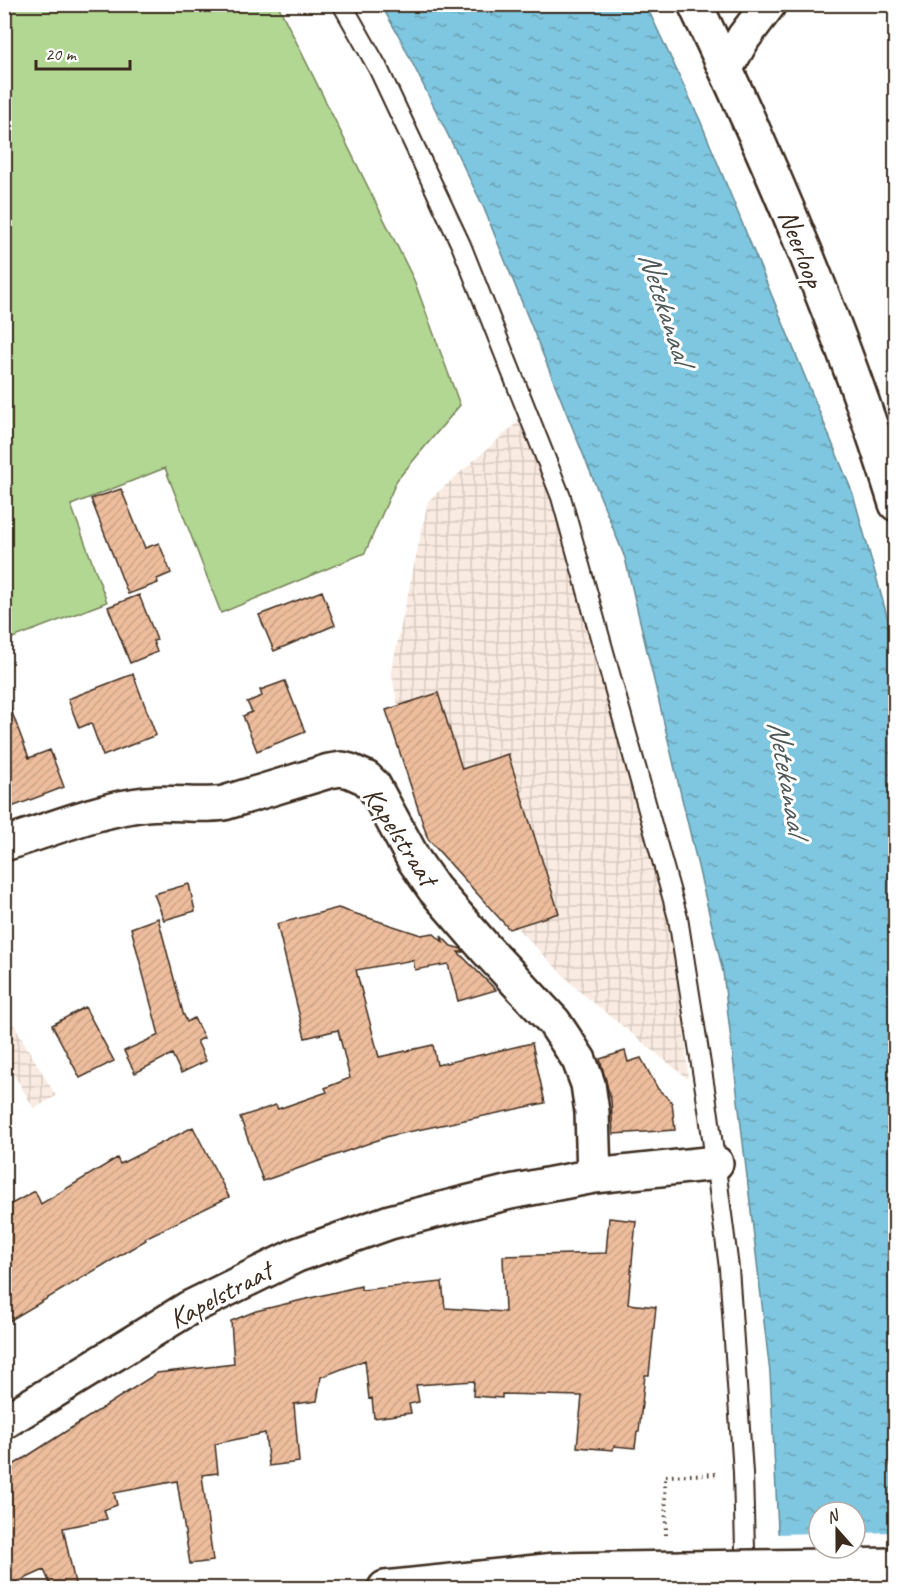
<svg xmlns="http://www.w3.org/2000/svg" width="900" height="1593" font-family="Caveat,sans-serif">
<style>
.industrial{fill:url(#industrial-grid)}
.grass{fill:#b1d792;stroke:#768058;stroke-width:1.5}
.water{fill:url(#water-ripples);stroke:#648892;stroke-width:1.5;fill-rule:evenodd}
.pier{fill:#fff}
.building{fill:url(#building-hatch);stroke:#3b2a1e;stroke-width:1.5}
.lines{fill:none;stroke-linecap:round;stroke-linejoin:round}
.service-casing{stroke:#3b2a1e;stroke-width:22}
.minor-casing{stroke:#3b2a1e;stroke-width:38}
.tertiary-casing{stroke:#3b2a1e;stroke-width:38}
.path{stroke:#3b2a1e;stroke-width:4;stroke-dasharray:1.5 4.5;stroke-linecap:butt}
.service{stroke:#fff;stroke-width:18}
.minor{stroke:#fff;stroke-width:33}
.tertiary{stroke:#fff;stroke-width:33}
.tertiary-bridge-casing{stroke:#3b2a1e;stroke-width:38;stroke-linecap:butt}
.tertiary-bridge{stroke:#fff;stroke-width:33}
.labels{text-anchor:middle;stroke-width:6;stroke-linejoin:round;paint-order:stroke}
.street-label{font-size:28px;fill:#3b2a1e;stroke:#fff}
.water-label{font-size:30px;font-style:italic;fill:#4f5958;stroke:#fff}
</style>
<defs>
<pattern id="industrial-grid" width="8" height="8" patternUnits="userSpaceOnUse" patternTransform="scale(1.5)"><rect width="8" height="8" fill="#faebe2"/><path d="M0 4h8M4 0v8" fill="none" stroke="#d7cac1"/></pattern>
<pattern id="water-ripples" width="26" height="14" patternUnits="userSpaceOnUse" patternTransform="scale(1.5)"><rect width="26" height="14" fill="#7fc7e0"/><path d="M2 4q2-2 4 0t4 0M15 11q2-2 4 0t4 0" fill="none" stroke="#69a2b5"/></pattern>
<pattern id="building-hatch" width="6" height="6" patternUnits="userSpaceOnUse" patternTransform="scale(1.5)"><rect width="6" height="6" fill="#edbd9d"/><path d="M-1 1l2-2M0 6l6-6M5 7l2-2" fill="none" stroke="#cca387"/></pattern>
</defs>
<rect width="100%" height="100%" fill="#fff"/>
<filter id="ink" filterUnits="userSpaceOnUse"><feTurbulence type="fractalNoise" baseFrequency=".0167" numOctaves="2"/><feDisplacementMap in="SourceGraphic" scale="12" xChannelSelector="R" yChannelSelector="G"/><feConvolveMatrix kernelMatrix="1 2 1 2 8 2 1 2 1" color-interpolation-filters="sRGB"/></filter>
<g filter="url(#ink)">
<path class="industrial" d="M528,413L678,918L688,1079L579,991L424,834L391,672L428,501Z
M4,1008L56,1096L34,1109L5,1059Z"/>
<path class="grass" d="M5,4L278,5L414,280L460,405L397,480L365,553L221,613L165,468L71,505L107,602L5,641Z"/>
<path class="water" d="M381,5H646L700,120L853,494L896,648L895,1588H781L770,1373L723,972L625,558L483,206L400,38ZM819,1512H855V1548H819Z"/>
<path class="pier" d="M895,1532V1588H778L775,1534L819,1533V1548H855V1533Z"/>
<path class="building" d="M121,489L145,548L159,543L171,573L157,579L158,583L128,594L91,499Z
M322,591L335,625L274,651L259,615Z
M139,595L157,640L153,641L157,652L130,663L108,607Z
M133,674L156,735L103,756L91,723L79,728L68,699Z
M285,681L305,732L257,751L243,716L252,712L247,702L262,696L260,690Z
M438,693L462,769L508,754L559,913L509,929L428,839L386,710Z
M4,699H7L29,758L50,750L64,787L4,810Z
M189,884L195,911L164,920L154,894Z
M338,908L421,935L433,933L443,942L441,936L451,946L462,949L463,952H458L496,990L458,1001L448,964L415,970L413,960L356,970L379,1057L433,1045L437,1065L532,1043L545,1103L389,1136L263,1181L240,1117L276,1105L278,1109L327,1092L325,1088L350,1078L338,1030L305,1038L277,924Z
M158,918L183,1013L187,1022L194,1018L204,1038L197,1041L206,1061L181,1073L172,1054L135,1073L124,1051L159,1035L131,928Z
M85,1007L114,1061L80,1078L52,1025Z
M625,1051L628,1062L641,1058L658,1089L672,1102L675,1130L613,1134L611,1100L600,1059Z
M193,1127L229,1197L145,1238L146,1240L4,1324V1208L35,1191L41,1204L117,1158L120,1164Z
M609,1218L636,1221L628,1304L656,1307L649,1375H645L639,1432H637L635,1448L614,1446L613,1450L577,1447L582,1396L502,1394V1398L473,1396L474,1381L416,1385L419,1402L409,1404L411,1413L374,1418L372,1398L369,1399L365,1360L321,1377L317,1401L294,1404L299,1462L269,1466L265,1433L215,1444L218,1473L202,1475L213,1561L190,1564L177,1481L114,1493L117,1505L104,1510L107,1519L63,1528L76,1588H52L44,1570L4,1588V1471L157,1373L234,1364L231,1321L256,1311L361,1286V1290L442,1282L445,1308L505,1312L503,1256L606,1253Z"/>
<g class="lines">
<defs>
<path id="service" d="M342,4L378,68L461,245L561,497L678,918L709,1115L729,1268L743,1473L746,1588"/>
<path id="minor" d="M695,4C772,166 843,332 896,504
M726,68L744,37L769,4
M4,844C50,830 99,809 146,804C172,801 198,807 224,803L329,771L342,769L350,771L366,778L374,786L414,860L434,889L486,949L554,1022L579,1060L588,1084L592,1112L594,1176
M4,1422L189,1308L297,1255L390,1222L510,1192L594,1176L716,1163"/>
<path id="tertiary" d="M385,1588L555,1570L684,1568"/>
</defs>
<use href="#service" class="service-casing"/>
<use href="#minor" class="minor-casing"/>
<use href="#tertiary" class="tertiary-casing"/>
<path class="path" d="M666,1535L665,1476L719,1474"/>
<use href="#service" class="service"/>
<use href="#minor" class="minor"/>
<use href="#tertiary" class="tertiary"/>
<defs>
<path id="tertiary-bridge" d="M684,1568L896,1565"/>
</defs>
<use href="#tertiary-bridge" class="tertiary-bridge-casing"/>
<use href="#tertiary-bridge" class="tertiary-bridge"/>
</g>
</g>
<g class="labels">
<g class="street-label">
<text transform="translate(802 248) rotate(69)" y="10">Neerloop</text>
<text transform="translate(401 836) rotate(57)" y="10">Kapelstraat</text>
<text transform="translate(220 1294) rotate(-28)" y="10">Kapelstraat</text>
</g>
<g class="water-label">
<text transform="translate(666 307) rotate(72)" y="10">Netekanaal</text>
<text transform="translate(788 777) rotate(80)" y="10">Netekanaal</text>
</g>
</g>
<rect width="900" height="1593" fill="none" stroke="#fff" stroke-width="24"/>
<rect x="12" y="12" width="876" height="1569" fill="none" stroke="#3b2a1e" stroke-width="2" filter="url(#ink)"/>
<g transform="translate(837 1530) rotate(339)"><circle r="28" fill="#ffffff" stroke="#b1aaa5" stroke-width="1.5"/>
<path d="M0-4.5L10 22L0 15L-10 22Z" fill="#3b2a1e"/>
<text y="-9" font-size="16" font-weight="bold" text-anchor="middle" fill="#3b2a1e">N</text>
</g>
<path d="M36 60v9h94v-9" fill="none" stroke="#3b2a1e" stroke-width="3"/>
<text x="45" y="60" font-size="18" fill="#3b2a1e" stroke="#ffffff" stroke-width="4.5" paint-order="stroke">20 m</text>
</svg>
